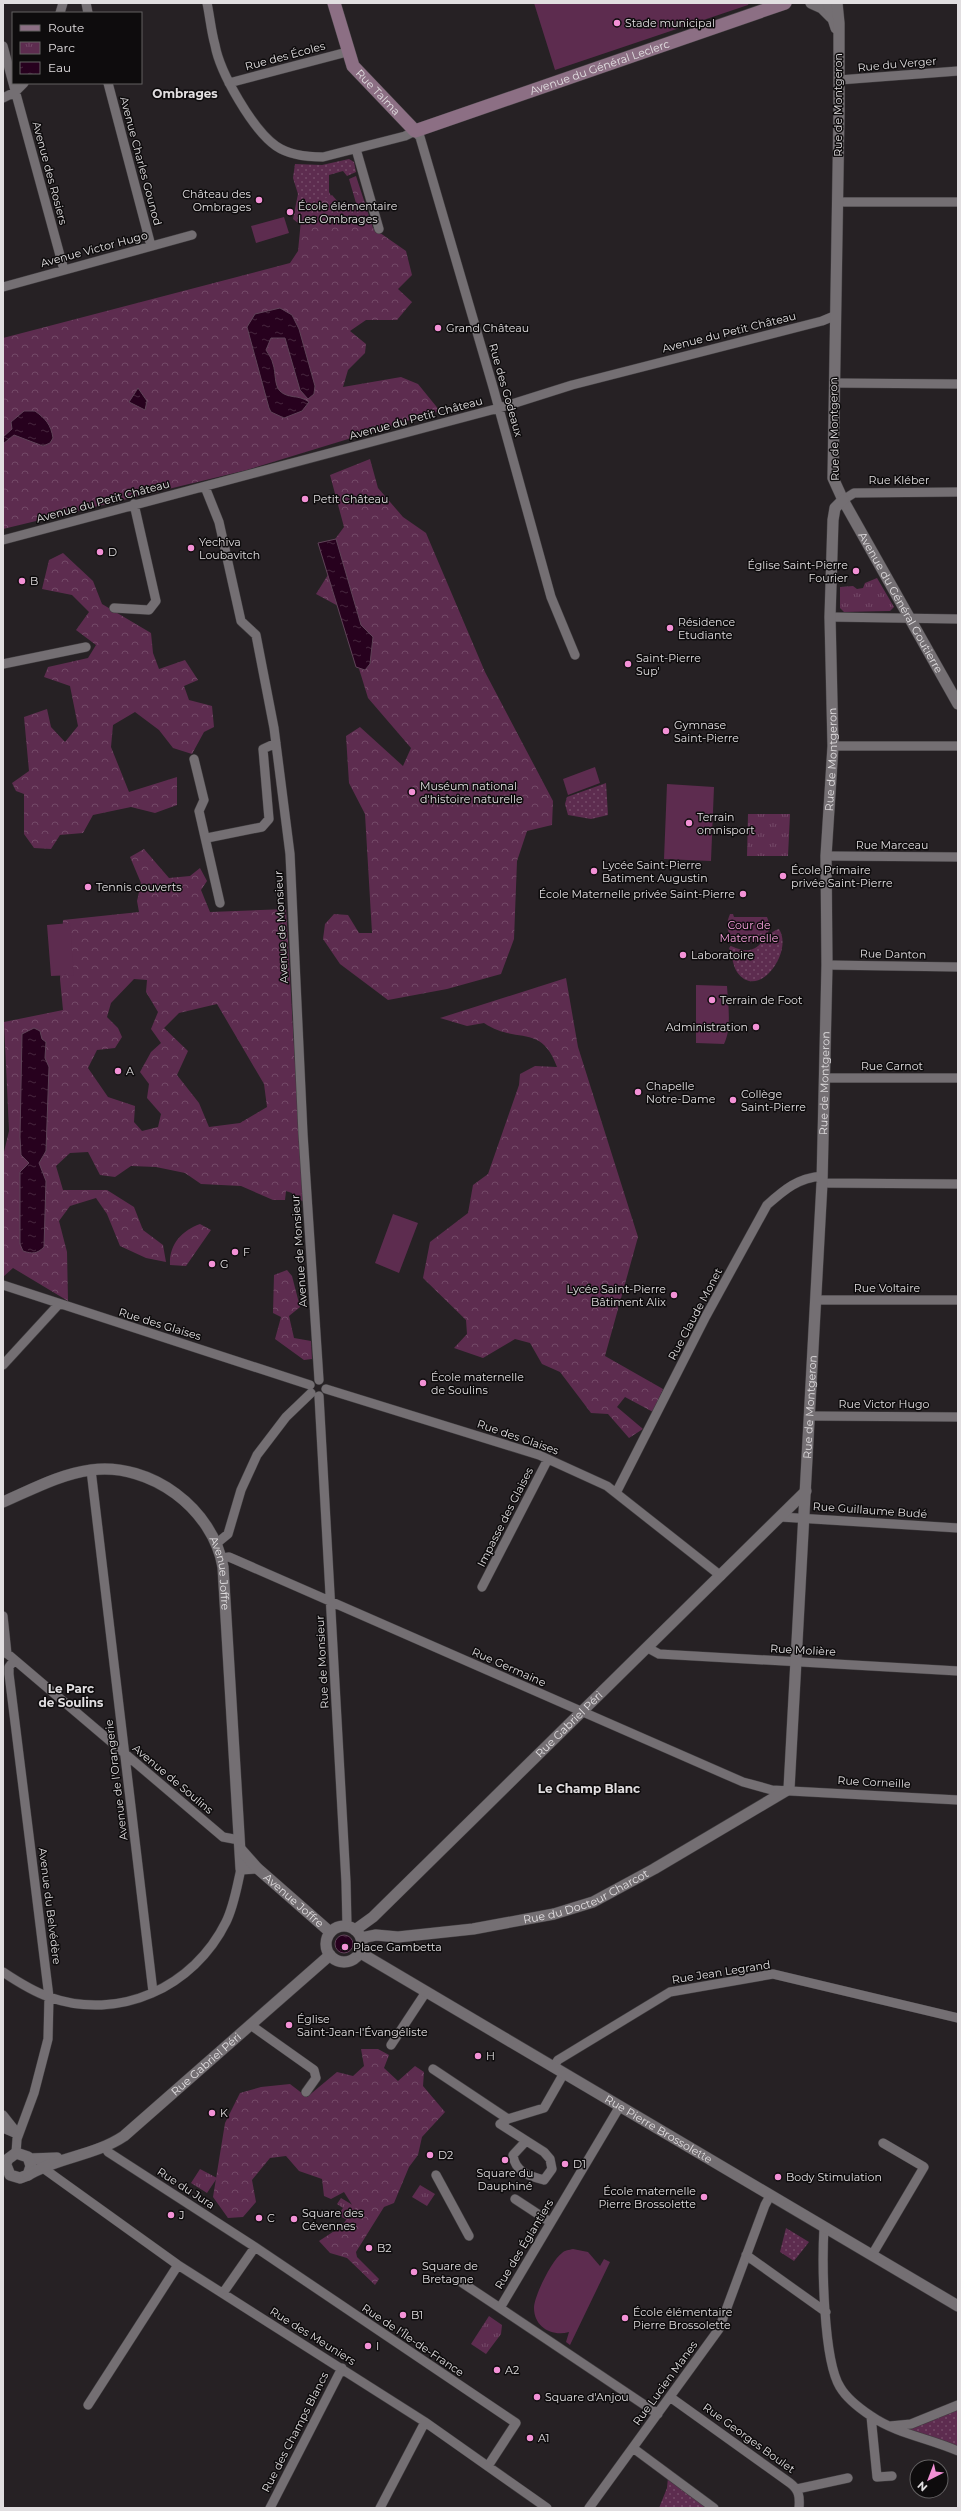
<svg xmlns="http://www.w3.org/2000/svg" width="961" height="2511" font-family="Montserrat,sans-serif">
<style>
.grass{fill:url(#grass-dots)}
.forest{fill:url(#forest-crowns);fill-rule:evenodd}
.park{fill:url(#park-tufts)}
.pitch{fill:#5d2c4f}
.water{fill:url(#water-ripples);stroke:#5f4358}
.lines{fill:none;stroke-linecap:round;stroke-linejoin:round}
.minor-casing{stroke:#413e40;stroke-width:10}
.tertiary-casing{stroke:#413e40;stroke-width:12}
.secondary-casing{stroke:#413e40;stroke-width:14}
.minor{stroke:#746f73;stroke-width:9}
.tertiary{stroke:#746f73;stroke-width:11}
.secondary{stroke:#8c6f84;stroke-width:13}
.poi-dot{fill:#f391d6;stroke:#0e0c0d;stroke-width:1.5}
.labels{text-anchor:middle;stroke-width:3;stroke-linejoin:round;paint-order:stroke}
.poi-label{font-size:11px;fill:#e1dee0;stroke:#0e0c0d;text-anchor:start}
.street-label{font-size:11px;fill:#e1dee0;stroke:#0e0c0d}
.park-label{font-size:11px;fill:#f7a0dc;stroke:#0e0c0d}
.neighbourhood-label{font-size:12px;font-weight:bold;fill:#e1dee0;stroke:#0e0c0d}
</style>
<defs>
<pattern id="grass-dots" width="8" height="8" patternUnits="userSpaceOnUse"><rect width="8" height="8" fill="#5d2c4f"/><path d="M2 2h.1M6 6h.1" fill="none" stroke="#744a68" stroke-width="1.8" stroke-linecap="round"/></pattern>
<pattern id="forest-crowns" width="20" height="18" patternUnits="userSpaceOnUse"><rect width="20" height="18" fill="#5d2c4f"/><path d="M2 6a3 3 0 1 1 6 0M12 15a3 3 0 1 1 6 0" fill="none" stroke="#744a68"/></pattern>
<pattern id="park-tufts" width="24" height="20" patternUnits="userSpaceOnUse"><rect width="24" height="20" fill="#5d2c4f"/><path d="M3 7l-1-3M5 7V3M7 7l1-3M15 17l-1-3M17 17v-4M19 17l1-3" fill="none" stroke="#744a68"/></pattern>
<pattern id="water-ripples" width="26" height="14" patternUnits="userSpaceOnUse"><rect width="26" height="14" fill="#27011e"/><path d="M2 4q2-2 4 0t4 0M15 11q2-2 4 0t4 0" fill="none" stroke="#46263e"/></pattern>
</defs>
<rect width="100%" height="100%" fill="#262124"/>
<path class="grass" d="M349,159L354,162L356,172L347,176L343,171L329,175V192L332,198L306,211L298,223L293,219L298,194L293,178L295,164L322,165Z
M606,783L608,815L591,819L568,815L565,804L567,797Z
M779,929C794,952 758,1002 737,972C733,966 732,955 729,948L731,946C762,960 759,935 779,929Z
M786,2228L809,2242L794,2261L780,2252Z
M958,2408V2446L908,2430Z
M668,2477L710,2508H659L667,2488Z"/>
<path class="forest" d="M356,176L373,228L406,251L412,275L398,289L412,302L397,320H366L350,331L366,344L365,353L348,370L343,387L401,377L418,384L440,411L247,470L3,529V338L290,263L298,251L302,210L332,195L339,203H356L349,179Z
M370,459L378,488L403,517L426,533L485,672L553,801L552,825L527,831L517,861L514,939L501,974L447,989L388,1000L340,964L323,939L325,924L334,914L348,915L359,933H372L365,814L349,783L346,736L360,727L403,766L411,748L368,698L340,607L316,594L331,570L327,550L344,527L330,475Z
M63,553L93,581L102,604L151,633L153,653L159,669L185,660L198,680L184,686L189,700L212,706L214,727L204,732L192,754L173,748L159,730L135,712L113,725L111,747L129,792L177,777V805L155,813L131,807L93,815L83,833L60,835L51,849L34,848L24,834V794L16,791L12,783L29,771L24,717L47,709L51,727L65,742L78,726L70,686L44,677L48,667L88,658L96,645L76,630L89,612L72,595L42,589L49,560Z
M144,849L169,878L190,876L200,868L207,881L201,890L210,912L286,909L303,1201L295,1199L292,1193L286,1191L285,1200H273L241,1186L201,1184L185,1173L156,1167L131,1166L115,1177L100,1175L88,1152L70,1153L56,1166L63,1190H107L134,1207L143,1230L163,1245L166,1262L146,1258L120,1246L107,1214L96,1198L70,1206L59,1221L67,1252L68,1301L13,1268L3,1277V1156L9,1131L4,1022L63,1010L60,979L63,920L139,912L137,901L141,883L130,857ZM134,979L147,980L146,992L158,1012L151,1029L161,1043L151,1052L140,1072L149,1084L147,1098L161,1114L158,1127L142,1131L134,1122L135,1106L108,1097L88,1068L97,1050L115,1048L122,1037L118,1028L107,1017L111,1003ZM217,1004L264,1084L267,1107L240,1123L209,1127L199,1103L177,1075L188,1051L164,1028L179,1013Z
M566,978L578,1047L638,1237L605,1356L663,1389L653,1412L625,1397L617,1407L643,1429L629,1438L608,1414L591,1413L560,1372L542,1364L530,1343L515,1339L483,1358L454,1348L467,1334L466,1320L423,1278L430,1242L468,1213L473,1185L488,1174L519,1085L520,1074L535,1066L557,1067C541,1022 516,1045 484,1023L467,1026L440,1018Z
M200,1224L211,1230L186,1266L170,1265C169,1245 181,1231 200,1224Z
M287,1270L292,1276L300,1307L289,1316L294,1338L311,1341L312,1359L304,1360L275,1339L281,1317L273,1313L274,1275Z
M361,2049H378L389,2055L384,2068L398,2081L415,2066L424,2072L423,2086L445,2112L422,2137L418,2155L409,2167L394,2203L384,2207L356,2252L357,2257L379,2279L375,2285L347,2258L330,2253L319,2241L342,2226L354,2208L344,2192L331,2199L324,2196L322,2179L299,2171L286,2156L270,2158L252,2180L256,2202L243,2217L228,2218L213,2197L225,2123L240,2093L261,2087L290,2084L307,2097L337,2072L353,2076L364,2066Z"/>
<path class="park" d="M877,578L894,607L890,611L844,612L840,608V587L853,586L857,589L863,588L865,583Z
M748,814H790L788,856H747Z
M730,914H733L734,917H767C782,952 713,953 730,914Z
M200,2169L217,2178L207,2193L191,2183Z
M420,2185L435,2194L427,2206L412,2197Z
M341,2198L356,2207L347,2220L338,2215L343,2208L337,2204Z
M489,2316L502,2325L501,2334L486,2354L471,2344Z"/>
<path class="pitch" d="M534,3H749L748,5L555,70Z
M284,217L289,233L256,243L251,226Z
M595,767L600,783L568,795L563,779Z
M667,784L714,787L711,861L664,859Z
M70,923L74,975L51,976L47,925Z
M696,985L727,986C728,1004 732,1028 724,1044L696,1043Z
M393,1214L418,1223L399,1273L375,1263Z
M573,2249L588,2252L600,2266L604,2259L610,2262L570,2345L566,2342L569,2332C552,2337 534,2327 534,2308C534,2296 552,2260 562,2253C565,2250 569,2250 573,2249Z"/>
<path class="water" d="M280,308L292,315L299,329L315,386L314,394L308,399L300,390L285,338H271L266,350C269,355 272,359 273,364C276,372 274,385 280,391C288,399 298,394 309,402L302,411L284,418L271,412L269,408L247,327L255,314Z
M138,388L147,401L145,410L129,402Z
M24,411H35C46,419 51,425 53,438L50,443L43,446L14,435L3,444V437L12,429L11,422Z
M336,539L361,625L373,637L370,664L365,670L356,667L318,543Z
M34,1028L40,1031L42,1039L46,1042L45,1058L49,1067L46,1151L39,1163L46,1181L44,1247C37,1254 32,1254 23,1251L20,1244V1172L29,1163L21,1155L20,1137L22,1034Z
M335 1944a9 9 0 1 1 18 0a9 9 0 1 1-18 0Z"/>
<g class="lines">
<defs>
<path id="minor" d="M86,3L88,13
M207,3C210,17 211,31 215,45C220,73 253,130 276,146C289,155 308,157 323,157L405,136L415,131L420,137L493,387L551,597L575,655
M60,13L63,3
M3,46L13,83
M839,80L958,71
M13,83L64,270
M108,83L151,246
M229,83L347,52
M3,98L15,92L24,83
M356,149L379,229
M837,202H958
M3,287L192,235
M834,383L958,384
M205,487L219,522L241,621L256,635L274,728L290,854L303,1134L319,1380
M843,500L854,493L958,492
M3,540L499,408L572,385L822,321L834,316
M114,608L149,610L156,601L134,504
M830,617L958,619
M3,664L86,647
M833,746H958
M194,759L204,800L199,811L220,903
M207,838L262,827L269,819L263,749L276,743
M826,856L958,857
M827,965L958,967
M826,1078H958
M822,1183L958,1184
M3,1285L310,1385
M817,1300H958
M3,1365L59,1304
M326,1389L539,1455L607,1486L721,1576
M319,1396L346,1882L347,1926
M810,1416L958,1417
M91,1470L153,1992
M616,1493L706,1316L767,1205C785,1189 798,1178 822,1176
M781,1517L958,1528
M217,1543L228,1534L241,1490L257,1455L286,1417L311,1393
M222,1558L229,1557L236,1560L743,1782L772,1790L958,1800
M482,1587L548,1459
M3,1616L7,1654
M648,1648L659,1654L958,1671
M3,1650L223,1837L239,1840
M14,1660L9,1667V1674L49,1997L48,2039L34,2093L17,2139L16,2153
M3,1972C18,1982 32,1991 49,1997C119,2022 194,1987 226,1922C234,1906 237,1886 241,1869
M252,2026L314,2070L316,2078L306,2092
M391,2045L426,1992
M554,2066L558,2060L670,1992L773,1974L958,2018
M433,2069L508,2119L544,2108L564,2073
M620,2106L500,2308L658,2414
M3,2115L18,2134
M508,2119L500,2124L544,2152L550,2159L552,2169L544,2180C529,2176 515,2172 513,2155L526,2141
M3,2128L17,2134
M105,2147L108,2152L255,2247L516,2423L488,2466
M43,2168L178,2265L425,2422L547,2508
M436,2175L469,2236
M515,2199L550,2222
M824,2228C822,2261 823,2360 840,2387C847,2399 859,2408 871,2416C897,2434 929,2438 958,2451
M746,2255L826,2312
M872,2255L924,2167L883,2143
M461,2282L500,2308
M223,2293L255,2247
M670,2397L790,2483C799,2490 800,2496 799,2508
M88,2405L178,2265
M871,2416L877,2477L892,2476
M890,2426L911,2424L958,2405
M633,2448L714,2508
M797,2489L848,2478
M270,2508L342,2368
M380,2508L425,2422
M589,2508L719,2329L765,2205L770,2196"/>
<g id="tertiary">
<path d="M811,3L822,8L831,17"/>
<path d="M828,3L836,28"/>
<path id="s1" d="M837,3L839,23V113L833,478L843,500L958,704"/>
<path id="s2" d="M3,1502C31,1490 60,1474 91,1470C151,1462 213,1509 223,1567L241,1869L257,1868"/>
<path id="s3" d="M241,1850L257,1868L330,1932"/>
<circle cx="344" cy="1944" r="18"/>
<path id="s4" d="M355,1930L373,1917L806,1491"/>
<path id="s5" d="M361,1938L376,1935L398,1937L473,1929L554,1914L593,1902L654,1869L789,1789L822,1183L827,965L826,856L833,746L830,617L833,520L835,508L843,500"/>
<path id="s6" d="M359,1952L958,2306"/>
<path d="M29,2159L57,2158"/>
<path d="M3,2169L8,2159L16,2153L28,2157L31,2166L28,2175L20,2178L10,2175L6,2165"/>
<path id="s7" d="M28,2175C58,2157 94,2156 124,2136L330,1955"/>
</g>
<g id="secondary">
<path id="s8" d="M334,3L353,66L415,131L785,3"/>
</g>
</defs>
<use href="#minor" class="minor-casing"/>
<use href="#tertiary" class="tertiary-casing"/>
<use href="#secondary" class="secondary-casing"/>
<use href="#minor" class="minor"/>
<use href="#tertiary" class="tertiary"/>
<use href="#secondary" class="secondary"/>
</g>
<g class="poi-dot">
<circle cx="617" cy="23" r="4"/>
<circle cx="259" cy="200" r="4"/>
<circle cx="290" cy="212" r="4"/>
<circle cx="438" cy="328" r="4"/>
<circle cx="305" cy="499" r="4"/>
<circle cx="191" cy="548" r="4"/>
<circle cx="100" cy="552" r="4"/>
<circle cx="856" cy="571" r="4"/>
<circle cx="22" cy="581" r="4"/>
<circle cx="670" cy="628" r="4"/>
<circle cx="628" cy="664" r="4"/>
<circle cx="666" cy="731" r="4"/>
<circle cx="412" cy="792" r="4"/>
<circle cx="689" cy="823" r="4"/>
<circle cx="594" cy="871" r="4"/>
<circle cx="783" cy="876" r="4"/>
<circle cx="88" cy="887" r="4"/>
<circle cx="743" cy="894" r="4"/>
<circle cx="683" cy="955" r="4"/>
<circle cx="712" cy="1000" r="4"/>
<circle cx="756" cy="1027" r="4"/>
<circle cx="118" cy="1071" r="4"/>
<circle cx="638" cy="1092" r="4"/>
<circle cx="733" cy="1100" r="4"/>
<circle cx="235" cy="1252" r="4"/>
<circle cx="212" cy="1264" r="4"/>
<circle cx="674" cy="1295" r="4"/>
<circle cx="423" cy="1383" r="4"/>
<circle cx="345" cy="1947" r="4"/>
<circle cx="289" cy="2025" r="4"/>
<circle cx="478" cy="2056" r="4"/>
<circle cx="212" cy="2113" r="4"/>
<circle cx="430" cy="2155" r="4"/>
<circle cx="505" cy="2160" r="4"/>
<circle cx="565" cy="2164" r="4"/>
<circle cx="778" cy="2177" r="4"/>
<circle cx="704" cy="2197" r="4"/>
<circle cx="171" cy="2215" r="4"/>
<circle cx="259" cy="2218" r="4"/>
<circle cx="294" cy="2219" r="4"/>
<circle cx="369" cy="2248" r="4"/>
<circle cx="414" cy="2272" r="4"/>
<circle cx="403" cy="2315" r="4"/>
<circle cx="625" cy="2318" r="4"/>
<circle cx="368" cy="2346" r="4"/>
<circle cx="497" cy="2370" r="4"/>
<circle cx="537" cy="2397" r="4"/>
<circle cx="530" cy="2438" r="4"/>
</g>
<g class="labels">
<g class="poi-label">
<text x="625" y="27">Stade municipal</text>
<text x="251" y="198" text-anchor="end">Château des<tspan x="251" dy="13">Ombrages</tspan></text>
<text x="298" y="210">École élémentaire<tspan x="298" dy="13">Les Ombrages</tspan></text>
<text x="446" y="332">Grand Château</text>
<text x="313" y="503">Petit Château</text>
<text x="199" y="546">Yechiva<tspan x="199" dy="13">Loubavitch</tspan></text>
<text x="108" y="556">D</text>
<text x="848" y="569" text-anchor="end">Église Saint-Pierre<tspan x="848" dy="13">Fourier</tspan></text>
<text x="30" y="585">B</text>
<text x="678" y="626">Résidence<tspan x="678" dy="13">Etudiante</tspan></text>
<text x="636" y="662">Saint-Pierre<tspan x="636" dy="13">Sup'</tspan></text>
<text x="674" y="729">Gymnase<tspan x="674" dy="13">Saint-Pierre</tspan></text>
<text x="420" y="790">Muséum national<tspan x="420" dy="13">d'histoire naturelle</tspan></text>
<text x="697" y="821">Terrain<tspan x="697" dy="13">omnisport</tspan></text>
<text x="602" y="869">Lycée Saint-Pierre<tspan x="602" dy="13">Batiment Augustin</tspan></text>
<text x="791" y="874">École Primaire<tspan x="791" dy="13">privée Saint-Pierre</tspan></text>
<text x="96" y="891">Tennis couverts</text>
<text x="735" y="898" text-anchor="end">École Maternelle privée Saint-Pierre</text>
<text x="691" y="959">Laboratoire</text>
<text x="720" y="1004">Terrain de Foot</text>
<text x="748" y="1031" text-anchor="end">Administration</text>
<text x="126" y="1075">A</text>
<text x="646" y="1090">Chapelle<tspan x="646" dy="13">Notre-Dame</tspan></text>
<text x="741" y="1098">Collège<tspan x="741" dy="13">Saint-Pierre</tspan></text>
<text x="243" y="1256">F</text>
<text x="220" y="1268">G</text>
<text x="666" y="1293" text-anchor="end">Lycée Saint-Pierre<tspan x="666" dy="13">Bâtiment Alix</tspan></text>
<text x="431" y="1381">École maternelle<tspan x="431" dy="13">de Soulins</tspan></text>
<text x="353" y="1951">Place Gambetta</text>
<text x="297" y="2023">Église<tspan x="297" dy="13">Saint-Jean-l'Évangéliste</tspan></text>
<text x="486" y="2060">H</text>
<text x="220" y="2117">K</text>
<text x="438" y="2159">D2</text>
<text x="573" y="2168">D1</text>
<text x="505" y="2177" text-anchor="middle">Square du<tspan x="505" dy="13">Dauphiné</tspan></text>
<text x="786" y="2181">Body Stimulation</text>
<text x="696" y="2195" text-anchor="end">École maternelle<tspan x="696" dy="13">Pierre Brossolette</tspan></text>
<text x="302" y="2217">Square des<tspan x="302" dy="13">Cévennes</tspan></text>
<text x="179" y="2219">J</text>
<text x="267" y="2222">C</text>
<text x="377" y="2252">B2</text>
<text x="422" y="2270">Square de<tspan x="422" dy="13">Bretagne</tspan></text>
<text x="633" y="2316">École élémentaire<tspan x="633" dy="13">Pierre Brossolette</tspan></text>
<text x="411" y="2319">B1</text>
<text x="376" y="2350">I</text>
<text x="505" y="2374">A2</text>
<text x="545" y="2401">Square d'Anjou</text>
<text x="538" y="2442">A1</text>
</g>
<g class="street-label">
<text transform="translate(285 56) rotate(-15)" y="4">Rue des Écoles</text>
<text transform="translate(897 64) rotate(-5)" y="4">Rue du Verger</text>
<text dy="4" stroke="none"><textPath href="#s8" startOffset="351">Avenue du Général Leclerc</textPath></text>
<text dy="4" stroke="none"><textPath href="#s8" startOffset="102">Rue Talma</textPath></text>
<text transform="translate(838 105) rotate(-90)" y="4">Rue de Montgeron</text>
<text transform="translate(141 161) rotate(75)" y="4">Avenue Charles Gounod</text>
<text transform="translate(50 173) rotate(75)" y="4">Avenue des Rosiers</text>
<text transform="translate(94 249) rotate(-15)" y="4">Avenue Victor Hugo</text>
<text transform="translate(729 332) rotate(-14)" y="4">Avenue du Petit Château</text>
<text transform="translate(506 390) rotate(74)" y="4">Rue des Godeaux</text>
<text transform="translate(416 418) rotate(-15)" y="4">Avenue du Petit Château</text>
<text transform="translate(834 429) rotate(-91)" y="4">Rue de Montgeron</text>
<text x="899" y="484">Rue Kléber</text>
<text transform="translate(103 501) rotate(-15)" y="4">Avenue du Petit Château</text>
<text dy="4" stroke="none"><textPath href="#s1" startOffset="617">Avenue du Général Goutierre</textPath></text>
<text dy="4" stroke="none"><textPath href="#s5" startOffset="1493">Rue de Montgeron</textPath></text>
<text x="892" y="849">Rue Marceau</text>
<text transform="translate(281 927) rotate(-93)" y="4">Avenue de Monsieur</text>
<text transform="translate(893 954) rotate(1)" y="4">Rue Danton</text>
<text x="892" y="1070">Rue Carnot</text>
<text dy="4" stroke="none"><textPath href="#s5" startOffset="1169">Rue de Montgeron</textPath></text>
<text transform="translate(299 1251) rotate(-94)" y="4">Avenue de Monsieur</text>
<text x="887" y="1292">Rue Voltaire</text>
<text transform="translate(695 1314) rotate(-62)" y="4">Rue Claude Monet</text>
<text transform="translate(160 1324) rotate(17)" y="4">Rue des Glaises</text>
<text x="884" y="1408">Rue Victor Hugo</text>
<text dy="4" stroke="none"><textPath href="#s5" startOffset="845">Rue de Montgeron</textPath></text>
<text transform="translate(518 1437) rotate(19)" y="4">Rue des Glaises</text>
<text transform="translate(870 1510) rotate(4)" y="4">Rue Guillaume Budé</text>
<text transform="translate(505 1517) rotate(-63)" y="4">Impasse des Glaises</text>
<text dy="4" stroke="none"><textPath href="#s2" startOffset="279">Avenue Joffre</textPath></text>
<text transform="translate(803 1650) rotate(3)" y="4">Rue Molière</text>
<text transform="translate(322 1662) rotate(-93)" y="4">Rue de Monsieur</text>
<text transform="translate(509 1667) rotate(24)" y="4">Rue Germaine</text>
<text dy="4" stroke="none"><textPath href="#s4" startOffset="297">Rue Gabriel Péri</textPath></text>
<text transform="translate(173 1779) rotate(40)" y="4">Avenue de Soulins</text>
<text transform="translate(116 1780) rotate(-97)" y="4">Avenue de l'Orangerie</text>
<text transform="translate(874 1782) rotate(3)" y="4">Rue Corneille</text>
<text dy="4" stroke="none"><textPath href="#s5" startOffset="231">Rue du Docteur Charcot</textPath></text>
<text dy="4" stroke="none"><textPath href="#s3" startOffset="73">Avenue Joffre</textPath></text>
<text transform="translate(50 1906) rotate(83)" y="4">Avenue du Belvédère</text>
<text transform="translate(721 1972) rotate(-9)" y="4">Rue Jean Legrand</text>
<text dy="4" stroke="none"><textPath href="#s7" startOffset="213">Rue Gabriel Péri</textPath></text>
<text dy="4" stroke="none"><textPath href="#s6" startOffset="348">Rue Pierre Brossolette</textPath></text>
<text transform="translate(186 2188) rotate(33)" y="4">Rue du Jura</text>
<text transform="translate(524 2244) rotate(-59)" y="4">Rue des Églantiers</text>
<text transform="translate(313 2336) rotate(32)" y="4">Rue des Meuniers</text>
<text transform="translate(413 2340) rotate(34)" y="4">Rue de l'Île-de-France</text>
<text transform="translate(665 2383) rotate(-54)" y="4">Rue Lucien Manes</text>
<text transform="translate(295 2432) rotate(-63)" y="4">Rue des Champs Blancs</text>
<text transform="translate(749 2438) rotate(36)" y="4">Rue Georges Boulet</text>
</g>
<g class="park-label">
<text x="749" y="929">Cour de<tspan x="749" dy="13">Maternelle</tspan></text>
</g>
<g class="neighbourhood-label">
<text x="185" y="98">Ombrages</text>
<text x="71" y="1693">Le Parc<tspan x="71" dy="14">de Soulins</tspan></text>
<text x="589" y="1793">Le Champ Blanc</text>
</g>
</g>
<rect width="961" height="2511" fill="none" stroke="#e1dee0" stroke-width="8"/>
<rect x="12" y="12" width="130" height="72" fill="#0e0c0d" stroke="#626061"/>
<rect x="20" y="25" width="20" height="6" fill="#8c6f84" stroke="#626061"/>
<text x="48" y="32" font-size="12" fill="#e1dee0">Route</text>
<rect x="20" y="42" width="20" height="12" fill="url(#park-tufts)" stroke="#626061"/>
<text x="48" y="52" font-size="12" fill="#e1dee0">Parc</text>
<rect x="20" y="62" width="20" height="12" fill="url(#water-ripples)" stroke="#626061"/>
<text x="48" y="72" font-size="12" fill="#e1dee0">Eau</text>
<g transform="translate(929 2479) rotate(222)"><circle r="19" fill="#0e0c0d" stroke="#626061"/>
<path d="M0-3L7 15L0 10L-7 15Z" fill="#f391d6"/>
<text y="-6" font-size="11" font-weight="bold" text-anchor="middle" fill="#e1dee0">N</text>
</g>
</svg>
